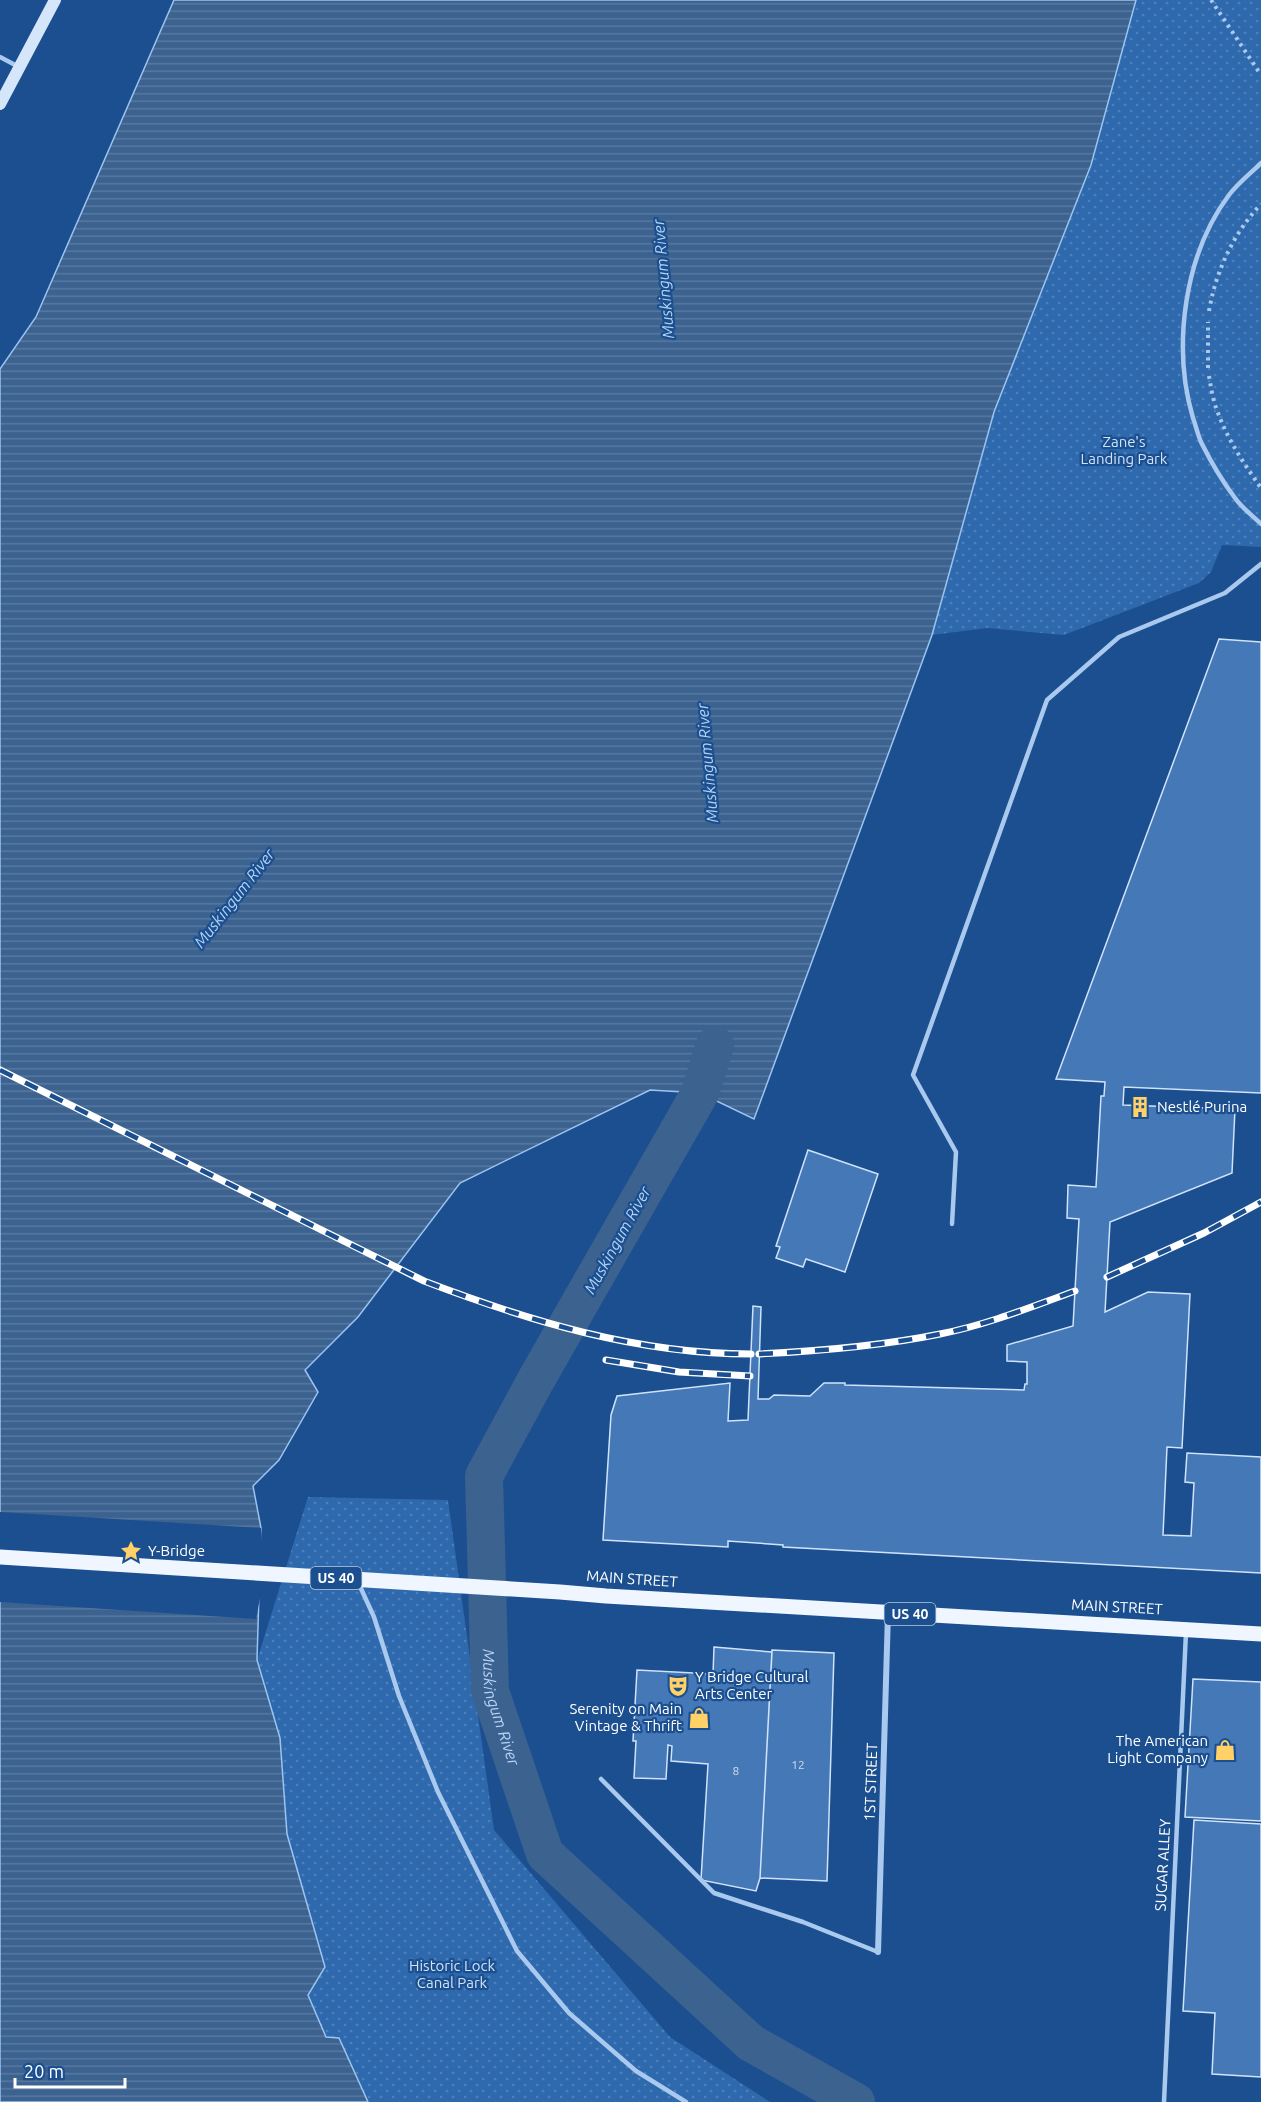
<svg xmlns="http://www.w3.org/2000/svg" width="1261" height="2102" font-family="Ubuntu,sans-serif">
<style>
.park{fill:url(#park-dots)}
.water{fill:url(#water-rules);stroke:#9cc4f0;stroke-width:1.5}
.pier{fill:#1b4f8f}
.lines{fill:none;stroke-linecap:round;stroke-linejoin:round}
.canal{stroke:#3c6290;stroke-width:38}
.building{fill:#4478b7;stroke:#cfe3fa;stroke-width:1.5}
.path{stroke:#a9c9ee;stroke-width:4;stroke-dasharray:3 4.5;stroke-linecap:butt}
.lane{stroke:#a9c9ee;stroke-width:4.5}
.street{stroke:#a9c9ee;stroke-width:6}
.secondary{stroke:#d6e6fa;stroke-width:12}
.primary{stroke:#f0f6ff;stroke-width:15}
.rail-casing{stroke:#fff;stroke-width:7}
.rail{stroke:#1b4f8f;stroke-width:4.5;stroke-dasharray:14;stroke-linecap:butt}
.labels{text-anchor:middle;stroke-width:4.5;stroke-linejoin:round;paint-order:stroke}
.number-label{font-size:12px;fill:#d0dded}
.shield{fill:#1b4f8f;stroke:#bbcadd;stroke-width:1.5}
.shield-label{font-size:14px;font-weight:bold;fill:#fff}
.park-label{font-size:15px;fill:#cfe3fa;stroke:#1b4f8f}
.poi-label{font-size:15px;fill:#fff;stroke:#1b4f8f;text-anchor:start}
.street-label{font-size:15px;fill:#fff;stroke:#1b4f8f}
.water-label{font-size:16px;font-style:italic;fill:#b5d3f5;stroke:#1b4f8f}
</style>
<defs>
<pattern id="park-dots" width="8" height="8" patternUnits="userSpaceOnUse" patternTransform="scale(1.5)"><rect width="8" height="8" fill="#2e69ad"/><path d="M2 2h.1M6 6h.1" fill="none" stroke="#4d80b9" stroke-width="1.8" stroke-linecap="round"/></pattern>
<pattern id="water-rules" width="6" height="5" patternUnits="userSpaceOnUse" patternTransform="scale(1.5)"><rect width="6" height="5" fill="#3c6290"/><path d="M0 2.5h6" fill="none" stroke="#597aa1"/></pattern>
</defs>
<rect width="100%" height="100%" fill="#1b4f8f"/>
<path class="park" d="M1136,0H1261V547L1222,545L1211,572L1199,583L1064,635L987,628L932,635L994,412L1091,165Z
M308,1497L448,1500L494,1830L670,2037L770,2102H368L366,2100L326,2037L308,1995L325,1967L287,1834L280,1738L257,1660Z"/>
<path class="water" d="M174,0H1136L1091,165L994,412L932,635L754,1119L700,1093L650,1090L460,1183L358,1317L305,1370L318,1392L279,1460L253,1486L261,1528L257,1660L280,1738L287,1834L325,1967L308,1995L326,2037L339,2038L368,2102H0V369L36,317Z"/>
<path class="pier" d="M0,1512L261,1528L263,1554L262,1588L256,1619L0,1602Z"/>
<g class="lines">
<path class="canal" id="s1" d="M715,1045L700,1093L537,1378L484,1476L490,1691L545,1854L751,2043L856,2102"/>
</g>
<path class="building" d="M1219,639L1261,642V1093L1124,1087L1123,1105L1235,1109L1232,1173L1110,1222L1105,1312L1148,1292L1190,1294L1182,1448L1167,1447L1163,1535L1191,1536L1194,1483L1185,1482L1187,1453L1261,1457V1573L783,1547V1545L728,1541V1547L603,1540L611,1415L617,1396L730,1383L728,1421L748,1420L753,1306L761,1307L758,1399H769L774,1395L810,1396L824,1383H845V1385L1024,1390L1025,1384H1027V1362L1007,1361V1345L1073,1326L1079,1219L1067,1218L1068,1185L1096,1187L1101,1096H1104L1105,1082L1056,1079Z
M808,1150L878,1174L845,1272L806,1259L803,1267L776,1258L780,1247L776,1246Z
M714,1647L772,1652L760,1878L756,1891L701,1880L708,1764L671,1761L672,1746L668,1745L666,1779L634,1778L636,1741H633L637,1670L713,1674Z
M772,1650L834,1653L827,1881L760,1878Z
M1193,1679L1261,1682V1821L1185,1817Z
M1194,1820L1261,1824V2077L1212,2074L1215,2013L1183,2011Z"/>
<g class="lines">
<path class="path" d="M1211,0L1261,75
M1209,311C1216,271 1233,234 1261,204
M1208,368V322
M1209,376C1211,388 1213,401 1218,413C1228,440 1244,464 1261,488"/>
<path class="lane" d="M0,57L19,67
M1261,163C1251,173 1238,183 1229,195C1184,255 1172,347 1193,418C1196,426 1198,436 1202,444C1211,462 1223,482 1235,498C1242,508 1253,516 1261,524
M952,1224L956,1152L913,1075L1047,700L1119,637L1225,593L1261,564
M358,1582L374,1617L399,1696L438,1792L517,1951L569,2013L636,2071L686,2102
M601,1779L714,1893L803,1922L878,1952
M1164,2102L1186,1632"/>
<path class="street" d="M878,1952L888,1613"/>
<path class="secondary" d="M0,104L55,0"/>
<path class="primary" d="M0,1557L560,1592L606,1596L1261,1634"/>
<defs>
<path id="rail" d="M0,1070L424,1281C529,1321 637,1354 751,1354
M1107,1277L1204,1233L1261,1202
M759,1354C820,1351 881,1346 940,1334C986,1325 1031,1307 1075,1291
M606,1360L679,1372L750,1376"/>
</defs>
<use href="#rail" class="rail-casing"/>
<use href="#rail" class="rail"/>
</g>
<defs>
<symbol id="building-bare" viewBox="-9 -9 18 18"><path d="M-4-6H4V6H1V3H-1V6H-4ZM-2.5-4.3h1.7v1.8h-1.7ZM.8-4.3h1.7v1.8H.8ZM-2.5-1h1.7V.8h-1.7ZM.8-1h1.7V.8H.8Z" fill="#ffd166" stroke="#1b4f8f" stroke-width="2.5" paint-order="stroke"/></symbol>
<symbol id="sight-bare" viewBox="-9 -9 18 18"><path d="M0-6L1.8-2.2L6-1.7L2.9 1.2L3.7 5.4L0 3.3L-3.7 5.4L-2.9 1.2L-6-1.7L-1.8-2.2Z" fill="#ffd166" stroke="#1b4f8f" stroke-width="2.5" paint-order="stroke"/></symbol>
<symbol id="theatre-bare" viewBox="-9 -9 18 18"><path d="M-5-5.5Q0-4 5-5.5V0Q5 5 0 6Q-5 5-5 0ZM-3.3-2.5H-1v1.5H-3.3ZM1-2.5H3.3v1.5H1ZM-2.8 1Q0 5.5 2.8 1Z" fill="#ffd166" stroke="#1b4f8f" stroke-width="2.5" paint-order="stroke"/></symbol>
<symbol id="shop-bare" viewBox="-9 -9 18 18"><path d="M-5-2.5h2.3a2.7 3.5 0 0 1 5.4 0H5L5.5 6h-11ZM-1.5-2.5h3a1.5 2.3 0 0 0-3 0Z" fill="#ffd166" stroke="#1b4f8f" stroke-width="2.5" paint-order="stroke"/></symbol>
</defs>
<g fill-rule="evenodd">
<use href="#building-bare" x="1125" y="1092" width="30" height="30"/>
<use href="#sight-bare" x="116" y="1536" width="30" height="30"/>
<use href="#theatre-bare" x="663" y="1671" width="30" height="30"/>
<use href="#shop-bare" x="684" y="1703" width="30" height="30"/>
<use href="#shop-bare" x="1210" y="1735" width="30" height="30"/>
</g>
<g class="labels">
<g class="number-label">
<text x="798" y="1769">12</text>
<text x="736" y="1775">8</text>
</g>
<g class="shield">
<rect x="310.5" y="1567" width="51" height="22" rx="4.5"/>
<rect x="884.5" y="1603" width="51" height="22" rx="4.5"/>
</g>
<g class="shield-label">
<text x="336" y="1583">US 40</text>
<text x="910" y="1619">US 40</text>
</g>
<g class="park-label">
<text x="1124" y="447">Zane's<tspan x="1124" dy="17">Landing Park</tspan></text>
<text x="452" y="1971">Historic Lock<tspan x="452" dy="17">Canal Park</tspan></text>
</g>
<g class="poi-label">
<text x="1157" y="1112">Nestlé Purina</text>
<text x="148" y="1556">Y-Bridge</text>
<text x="695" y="1682">Y Bridge Cultural<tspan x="695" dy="17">Arts Center</tspan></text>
<text x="682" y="1714" text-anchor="end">Serenity on Main<tspan x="682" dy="17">Vintage &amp; Thrift</tspan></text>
<text x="1208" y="1746" text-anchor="end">The American<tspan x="1208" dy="17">Light Company</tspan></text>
</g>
<g class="street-label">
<text transform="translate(632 1579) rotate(4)" y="5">MAIN STREET</text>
<text transform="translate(1117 1607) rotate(3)" y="5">MAIN STREET</text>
<text transform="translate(871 1782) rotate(-88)" y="5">1ST STREET</text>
<text transform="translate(1163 1865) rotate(-87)" y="5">SUGAR ALLEY</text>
</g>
<g class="water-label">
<text transform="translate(663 279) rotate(-95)" y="6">Muskingum River</text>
<text transform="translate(707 763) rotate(-95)" y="6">Muskingum River</text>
<text transform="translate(234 898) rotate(-52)" y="6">Muskingum River</text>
<text transform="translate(617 1240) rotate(-61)" y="6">Muskingum River</text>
<text dy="6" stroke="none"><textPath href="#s1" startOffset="723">Muskingum River</textPath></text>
</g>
</g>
<path d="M15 2078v9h110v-9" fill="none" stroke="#ffffff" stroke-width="3"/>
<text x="24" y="2078" font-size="18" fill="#ffffff" stroke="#1b4f8f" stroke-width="4.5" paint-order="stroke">20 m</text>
</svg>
